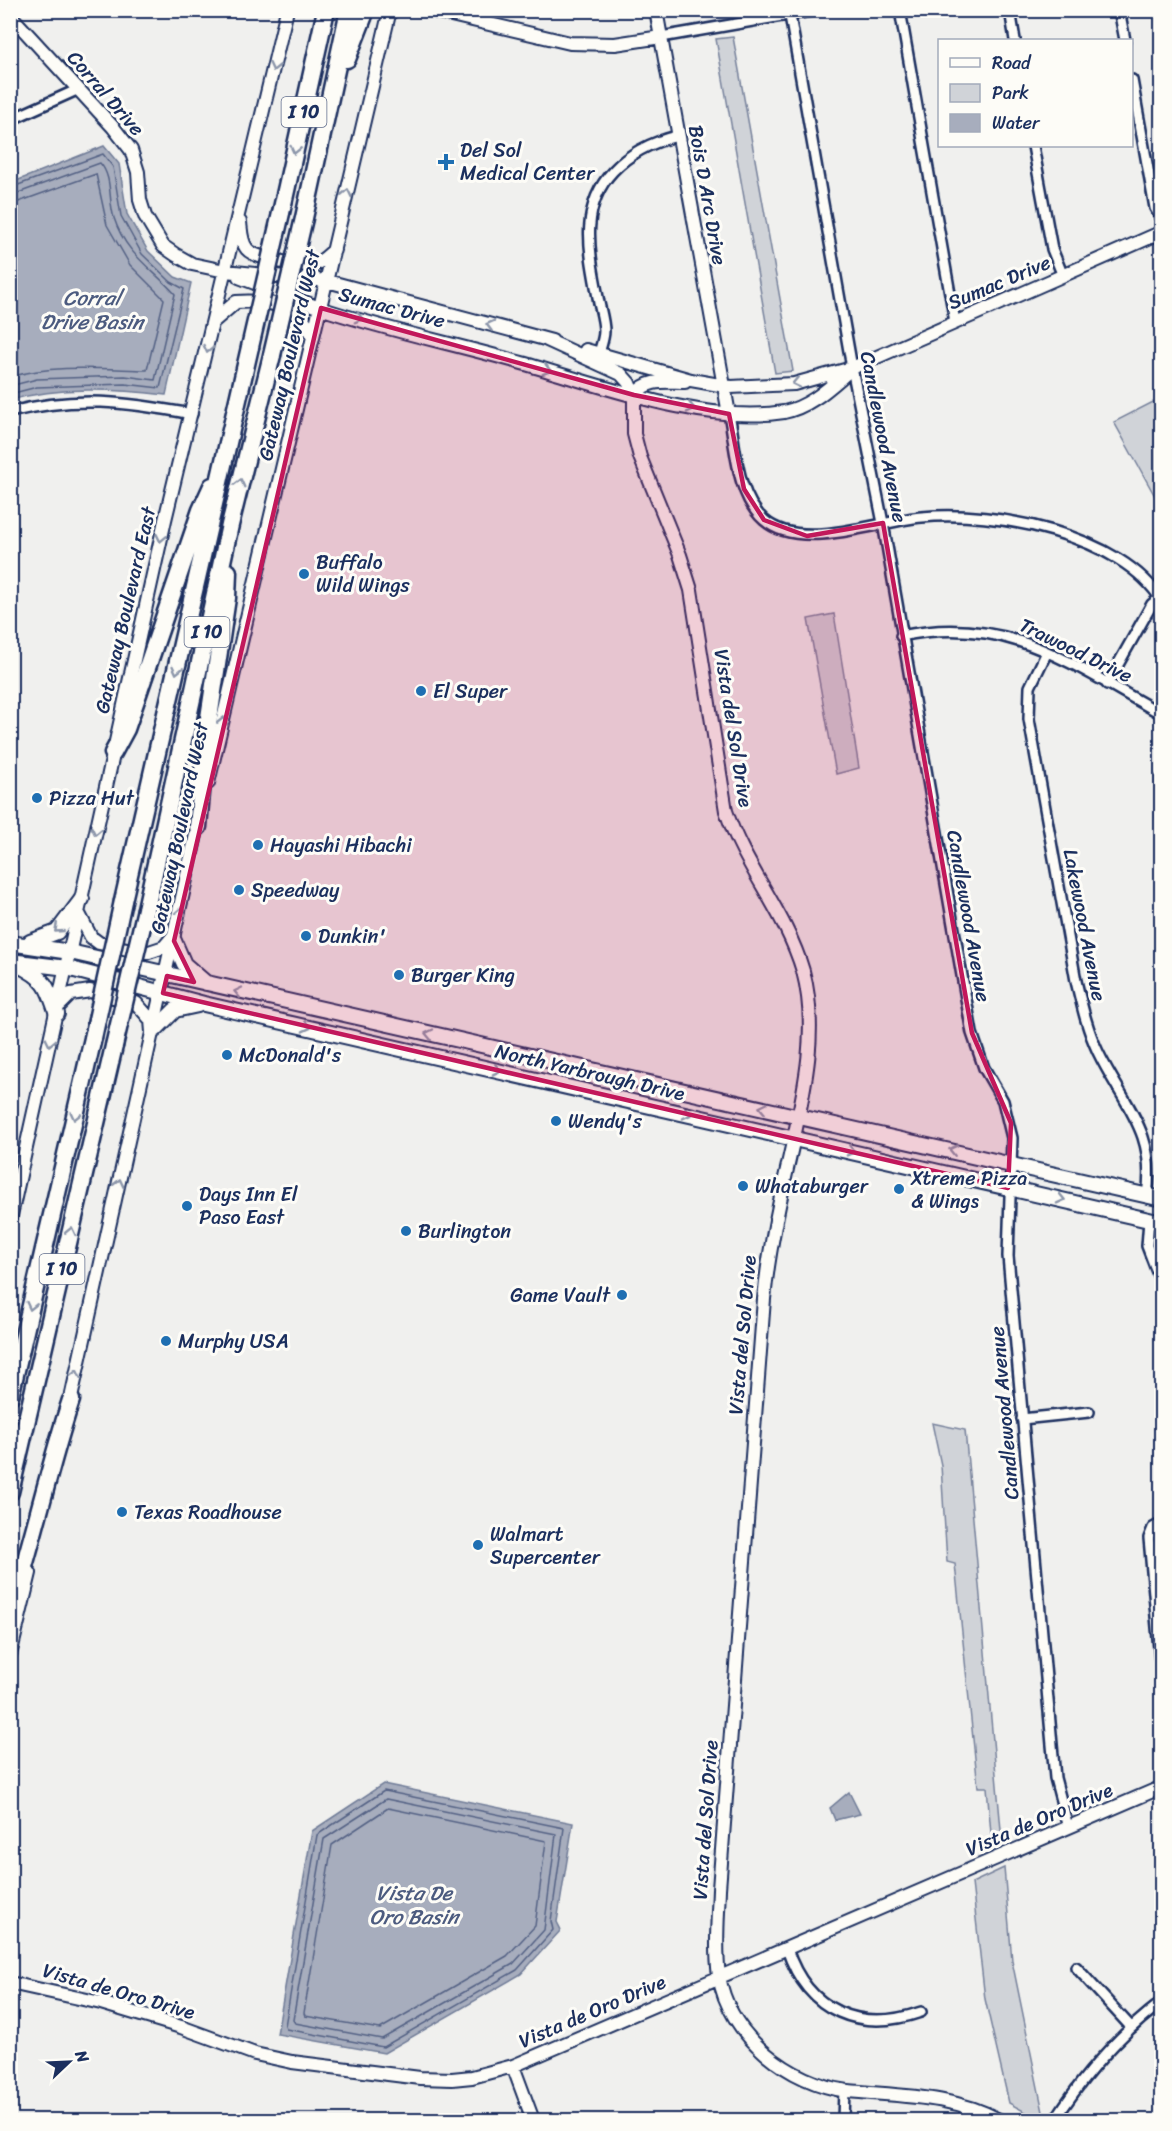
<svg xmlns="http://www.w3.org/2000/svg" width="1172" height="2131" font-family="Sriracha,sans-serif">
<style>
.green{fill:#d0d3d8;stroke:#76819b;stroke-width:1.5}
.water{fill:#a7adbd;stroke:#6f7b97;stroke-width:1.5}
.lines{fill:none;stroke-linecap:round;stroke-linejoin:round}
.shore{stroke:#536184;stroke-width:1.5}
.street-casing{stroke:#1b2f5e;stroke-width:14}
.secondary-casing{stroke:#1b2f5e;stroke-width:16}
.primary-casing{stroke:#1b2f5e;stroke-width:18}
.highway-casing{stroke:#1b2f5e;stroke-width:21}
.street{stroke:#fdfcf7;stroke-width:9}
.secondary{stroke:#fdfcf7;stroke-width:12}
.primary{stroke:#fdfcf7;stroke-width:14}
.highway{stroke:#fdfcf7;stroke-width:16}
.highway-bridge-casing{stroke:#1b2f5e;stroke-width:21;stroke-linecap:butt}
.highway-bridge{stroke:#fdfcf7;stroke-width:16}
.oneway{stroke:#8c96aa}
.marked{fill:#c2185b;fill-opacity:0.2;stroke:#c2185b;stroke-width:4.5;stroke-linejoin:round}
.poi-dot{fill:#1f6fb2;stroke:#fdfcf7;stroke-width:2}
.labels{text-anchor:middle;stroke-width:6;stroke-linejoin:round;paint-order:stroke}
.shield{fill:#fdfcf7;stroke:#5f6c8c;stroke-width:1.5}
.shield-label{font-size:18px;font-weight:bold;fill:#1b2f5e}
.street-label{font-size:20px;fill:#1b2f5e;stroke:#fdfcf7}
.poi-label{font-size:20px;fill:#1b2f5e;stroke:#fdfcf7;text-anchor:start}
.water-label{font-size:21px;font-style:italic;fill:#4c5b7f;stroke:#fdfcf7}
</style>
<rect width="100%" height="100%" fill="#f0f0ee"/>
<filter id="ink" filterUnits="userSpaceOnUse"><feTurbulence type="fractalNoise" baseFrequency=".0167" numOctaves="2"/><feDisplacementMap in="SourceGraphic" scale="12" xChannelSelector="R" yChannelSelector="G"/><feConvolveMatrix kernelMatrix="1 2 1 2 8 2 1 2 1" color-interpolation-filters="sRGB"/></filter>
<g filter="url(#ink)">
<path class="green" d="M733,37L793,371L775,373L716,39Z
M1161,398V507L1114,422Z
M834,614L859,768L836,774L808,619Z
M932,1423L965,1430L1002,1841L992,1845L987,1787H978L955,1564L947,1562L941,1465Z
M1004,1868L1012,1961L1043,2112L1038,2119L1009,2103L985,1999L972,1883Z"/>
<path class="water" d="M104,146L119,164L127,214L148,251L175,277L191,283L166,395C115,389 60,386 11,400V183Z
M383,1784L573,1823L557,1922L561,1930L521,1974L384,2053L277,2034L312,1831Z
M849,1792L860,1814L835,1820L830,1808Z"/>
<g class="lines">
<path class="shore" d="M10,188L103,154L113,167L121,216L142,254L171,282L184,289L160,388L125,384L37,387L10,394
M10,196L100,163C113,177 108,200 114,218C126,255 152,268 175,294L155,380L125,376L37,379L10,386
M10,205L96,174L107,225L130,265L164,299L147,370C102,369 54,364 10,377
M384,1791L564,1828L551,1921L553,1930L517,1970L383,2047L286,2029L285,2026L317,1835Z
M386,1799L556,1834L544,1930L513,1964L382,2039L295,2023L293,2020L324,1839Z
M388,1808L546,1841L535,1926L507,1956L380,2029L305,2016L304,2013L332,1845Z"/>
<defs>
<path id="street" d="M789,10L852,368L883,523L972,1033L984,1068L1003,1101L1012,1138L1008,1256L1055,1778L1068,1827
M900,10L955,322
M1010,10L1015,40
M1119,10L1125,40
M661,37L817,10
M1132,80L1155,208L1162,219
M10,120L79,89
M1033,146L1052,249L1063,276
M599,353C601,346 604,338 604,331C604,322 601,312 599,303C591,257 577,209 613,171C631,152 652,142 677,136
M10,412C78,395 125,402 192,414
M729,414C736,447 736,495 764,520C800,552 878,521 922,517C995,510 1121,534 1162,601
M901,636C1008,613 1072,665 1162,714
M1047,652L1030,687L1029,719L1076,981C1082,1006 1087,1029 1098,1052C1123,1104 1157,1132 1147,1195
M1107,684L1152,604L1160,598
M1162,778V817
M1149,1220L1147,1246L1162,1285
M1022,1419L1089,1412
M1162,1523L1153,1528L1149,1538L1162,1683
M787,1949C808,2012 860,2033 921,2012
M1076,1967L1131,2027
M843,2120L844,2090
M964,2120L966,2108
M1055,2120C1083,2076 1120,2034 1162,2002"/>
<path id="secondary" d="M430,10L570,43L615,44L661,37
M656,10L729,414
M10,15L113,127L131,150L138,172L140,200L145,216L163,246L176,255L192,264L225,271L327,281L552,341
M240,222C241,231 241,242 247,249C255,259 303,267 315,264C323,261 328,255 334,250
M239,277C266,287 293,298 320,308C386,330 455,344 522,363C600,385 704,425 784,412C810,407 830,387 849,371
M214,321L236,302C267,300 304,304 313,338
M547,340L621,374L629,383L634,395V434L640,457L680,555L691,590L726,811C745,868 786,913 803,971C819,1031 804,1092 791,1151C780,1200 769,1248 764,1299L719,1889C718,1918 715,1948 719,1976C729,2036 790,2084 848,2091C898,2096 954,2095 999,2120
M586,350L691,380L731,387L794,384L852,368L1162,232
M634,395C648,378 666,382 685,382
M208,783L390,10
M79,914L91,937L99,943L146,953L164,947L174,935
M60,1005L71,994L90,991L136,1003L151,1020L152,1032
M10,1220L165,520L287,10
M69,1407L199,821
M10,1655L30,1573
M10,1983L101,2003L181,2027L255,2054L292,2062L420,2078L452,2079L472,2077L513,2066L1162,1787
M513,2066L533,2120"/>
<path id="primary" d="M174,941L184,964L206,983
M30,942L57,932L82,899
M10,943L70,952L1162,1199
M10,961L67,968L204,1004L1162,1223
M18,965C45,978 48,986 57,1014
M155,1030L175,1010L198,1005"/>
<path id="highway" d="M347,59L366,10
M281,213L326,10
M304,218L349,10
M113,753L126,729L201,510L212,486
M198,827L206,738L227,598L228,572
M123,901L250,347
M146,909L230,525L272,355
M10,1396L93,1038
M10,1492L114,1046
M10,1613C33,1542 48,1470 71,1400"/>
</defs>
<use href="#street" class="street-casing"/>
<use href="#secondary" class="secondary-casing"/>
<use href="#primary" class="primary-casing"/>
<use href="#highway" class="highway-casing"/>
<use href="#street" class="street"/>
<use href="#secondary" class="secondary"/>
<use href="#primary" class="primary"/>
<use href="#highway" class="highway"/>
<defs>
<path id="highway-bridge" d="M250,347L281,213
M272,355L304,218
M93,1038L123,901
M114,1046L146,909"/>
</defs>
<use href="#highway-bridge" class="highway-bridge-casing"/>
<use href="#highway-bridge" class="highway-bridge"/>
</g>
<defs><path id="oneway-chevron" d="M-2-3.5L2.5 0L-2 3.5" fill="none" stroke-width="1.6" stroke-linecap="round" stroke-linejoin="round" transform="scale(1.5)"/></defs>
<g class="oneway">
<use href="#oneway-chevron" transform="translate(274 67) rotate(103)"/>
<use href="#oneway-chevron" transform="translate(295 150) rotate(103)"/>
<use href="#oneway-chevron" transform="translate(347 193) rotate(-77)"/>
<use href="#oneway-chevron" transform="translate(359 318) rotate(15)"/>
<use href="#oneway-chevron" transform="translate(490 325) rotate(-165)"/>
<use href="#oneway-chevron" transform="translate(208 349) rotate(103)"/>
<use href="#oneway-chevron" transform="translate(547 370) rotate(16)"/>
<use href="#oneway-chevron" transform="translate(796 383) rotate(168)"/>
<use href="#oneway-chevron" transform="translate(691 408) rotate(13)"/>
<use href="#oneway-chevron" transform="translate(240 483) rotate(-76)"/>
<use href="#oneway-chevron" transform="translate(161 538) rotate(102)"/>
<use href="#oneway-chevron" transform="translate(177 670) rotate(103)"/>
<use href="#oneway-chevron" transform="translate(223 721) rotate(-77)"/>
<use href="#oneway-chevron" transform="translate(96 831) rotate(102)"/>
<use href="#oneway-chevron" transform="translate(181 911) rotate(-78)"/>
<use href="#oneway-chevron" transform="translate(58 929) rotate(139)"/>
<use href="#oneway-chevron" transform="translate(238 992) rotate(-168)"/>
<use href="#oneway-chevron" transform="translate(307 1027) rotate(13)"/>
<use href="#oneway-chevron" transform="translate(429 1034) rotate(-168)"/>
<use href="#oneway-chevron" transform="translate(50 1042) rotate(102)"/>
<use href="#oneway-chevron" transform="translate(497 1070) rotate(13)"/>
<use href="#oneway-chevron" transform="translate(763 1108) rotate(-168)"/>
<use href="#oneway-chevron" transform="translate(687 1114) rotate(13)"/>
<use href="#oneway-chevron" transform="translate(75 1116) rotate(103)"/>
<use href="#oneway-chevron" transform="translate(953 1150) rotate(-167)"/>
<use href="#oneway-chevron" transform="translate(851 1151) rotate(13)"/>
<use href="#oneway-chevron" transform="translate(119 1183) rotate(-77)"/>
<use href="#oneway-chevron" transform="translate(1061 1199) rotate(13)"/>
<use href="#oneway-chevron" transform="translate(71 1231) rotate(-77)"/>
<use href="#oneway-chevron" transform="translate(31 1306) rotate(103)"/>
<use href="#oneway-chevron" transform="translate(76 1374) rotate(-78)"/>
</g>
</g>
<path class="marked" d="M321,308L634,395L729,414L744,489L764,520L807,536L883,523L972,1033L1011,1123L1008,1188L163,993L167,976L194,982L174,941Z"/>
<g class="poi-dot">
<path d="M443 153h6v6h6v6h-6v6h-6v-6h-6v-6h6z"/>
<circle cx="304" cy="574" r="6"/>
<circle cx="421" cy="691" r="6"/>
<circle cx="37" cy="798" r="6"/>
<circle cx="258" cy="845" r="6"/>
<circle cx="239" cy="890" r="6"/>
<circle cx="306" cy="936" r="6"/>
<circle cx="399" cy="975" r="6"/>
<circle cx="227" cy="1055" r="6"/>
<circle cx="556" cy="1121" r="6"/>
<circle cx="743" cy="1186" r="6"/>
<circle cx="899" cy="1189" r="6"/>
<circle cx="187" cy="1206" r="6"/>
<circle cx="406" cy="1231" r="6"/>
<circle cx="622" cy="1295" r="6"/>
<circle cx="166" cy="1341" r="6"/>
<circle cx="122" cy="1512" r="6"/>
<circle cx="478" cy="1545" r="6"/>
</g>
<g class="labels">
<g class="shield">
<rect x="281.5" y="97" width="45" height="30" rx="4.5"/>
<rect x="184.5" y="617" width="45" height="30" rx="4.5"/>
<rect x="39.5" y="1254" width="45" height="30" rx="4.5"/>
</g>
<g class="shield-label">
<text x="304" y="118">I 10</text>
<text x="207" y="638">I 10</text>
<text x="62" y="1275">I 10</text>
</g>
<g class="street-label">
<text transform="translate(106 93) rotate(49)" y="7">Corral Drive</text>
<text transform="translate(708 195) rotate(80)" y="7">Bois D Arc Drive</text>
<text transform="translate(999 282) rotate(-23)" y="7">Sumac Drive</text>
<text transform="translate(392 307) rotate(15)" y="7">Sumac Drive</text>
<text transform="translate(289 355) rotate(-77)" y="7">Gateway Boulevard West</text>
<text transform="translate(884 437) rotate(79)" y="7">Candlewood Avenue</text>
<text transform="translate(125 610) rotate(-77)" y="7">Gateway Boulevard East</text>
<text transform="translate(1076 650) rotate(26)" y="7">Trawood Drive</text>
<text transform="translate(734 728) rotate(81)" y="7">Vista del Sol Drive</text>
<text transform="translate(179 828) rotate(-78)" y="7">Gateway Boulevard West</text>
<text transform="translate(969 916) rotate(80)" y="7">Candlewood Avenue</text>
<text transform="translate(1085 925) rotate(79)" y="7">Lakewood Avenue</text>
<text transform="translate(590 1072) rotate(13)" y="7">North Yarbrough Drive</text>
<text transform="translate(742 1335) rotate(-85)" y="7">Vista del Sol Drive</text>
<text transform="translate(1004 1413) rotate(-95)" y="7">Candlewood Avenue</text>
<text transform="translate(1039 1819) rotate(-23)" y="7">Vista de Oro Drive</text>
<text transform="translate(705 1820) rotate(-86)" y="7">Vista del Sol Drive</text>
<text transform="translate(119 1991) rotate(16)" y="7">Vista de Oro Drive</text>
<text transform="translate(592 2011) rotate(-23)" y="7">Vista de Oro Drive</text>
</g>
<g class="poi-label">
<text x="460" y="157">Del Sol<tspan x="460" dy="23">Medical Center</tspan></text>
<text x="316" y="569">Buffalo<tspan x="316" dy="23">Wild Wings</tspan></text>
<text x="433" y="698">El Super</text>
<text x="49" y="805">Pizza Hut</text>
<text x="270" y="852">Hayashi Hibachi</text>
<text x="251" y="897">Speedway</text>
<text x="318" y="943">Dunkin'</text>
<text x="411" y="982">Burger King</text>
<text x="239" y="1062">McDonald's</text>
<text x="568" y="1128">Wendy's</text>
<text x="911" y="1185">Xtreme Pizza<tspan x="911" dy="23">&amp; Wings</tspan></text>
<text x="755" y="1193">Whataburger</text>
<text x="199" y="1201">Days Inn El<tspan x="199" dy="23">Paso East</tspan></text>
<text x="418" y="1238">Burlington</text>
<text x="610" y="1302" text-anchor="end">Game Vault</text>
<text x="178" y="1348">Murphy USA</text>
<text x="134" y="1519">Texas Roadhouse</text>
<text x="490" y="1541">Walmart<tspan x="490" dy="23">Supercenter</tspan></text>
</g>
<g class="water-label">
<text x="92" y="305">Corral<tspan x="92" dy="24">Drive Basin</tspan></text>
<text x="414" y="1900">Vista De<tspan x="414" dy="24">Oro Basin</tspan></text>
</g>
</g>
<rect width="1172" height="2131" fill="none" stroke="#fdfcf7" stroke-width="36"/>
<rect x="18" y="18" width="1136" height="2095" fill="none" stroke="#1b2f5e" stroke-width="2" filter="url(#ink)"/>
<rect x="938" y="39" width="195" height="108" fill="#fdfcf7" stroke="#a3aaba" stroke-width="1.5"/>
<rect x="950" y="58" width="30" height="9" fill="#fdfcf7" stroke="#a3aaba" stroke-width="1.5"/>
<text x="992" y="69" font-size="18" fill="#1b2f5e">Road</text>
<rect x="950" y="84" width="30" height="18" fill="#d0d3d8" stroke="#a3aaba" stroke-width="1.5"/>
<text x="992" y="99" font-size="18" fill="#1b2f5e">Park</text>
<rect x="950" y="114" width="30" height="18" fill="#a7adbd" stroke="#a3aaba" stroke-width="1.5"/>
<text x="992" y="129" font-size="18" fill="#1b2f5e">Water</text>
<g transform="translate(69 2062) rotate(67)" stroke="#fdfcf7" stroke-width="4.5" paint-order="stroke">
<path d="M0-4.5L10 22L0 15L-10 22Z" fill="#1b2f5e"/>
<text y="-9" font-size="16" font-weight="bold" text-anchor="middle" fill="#1b2f5e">N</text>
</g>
</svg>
